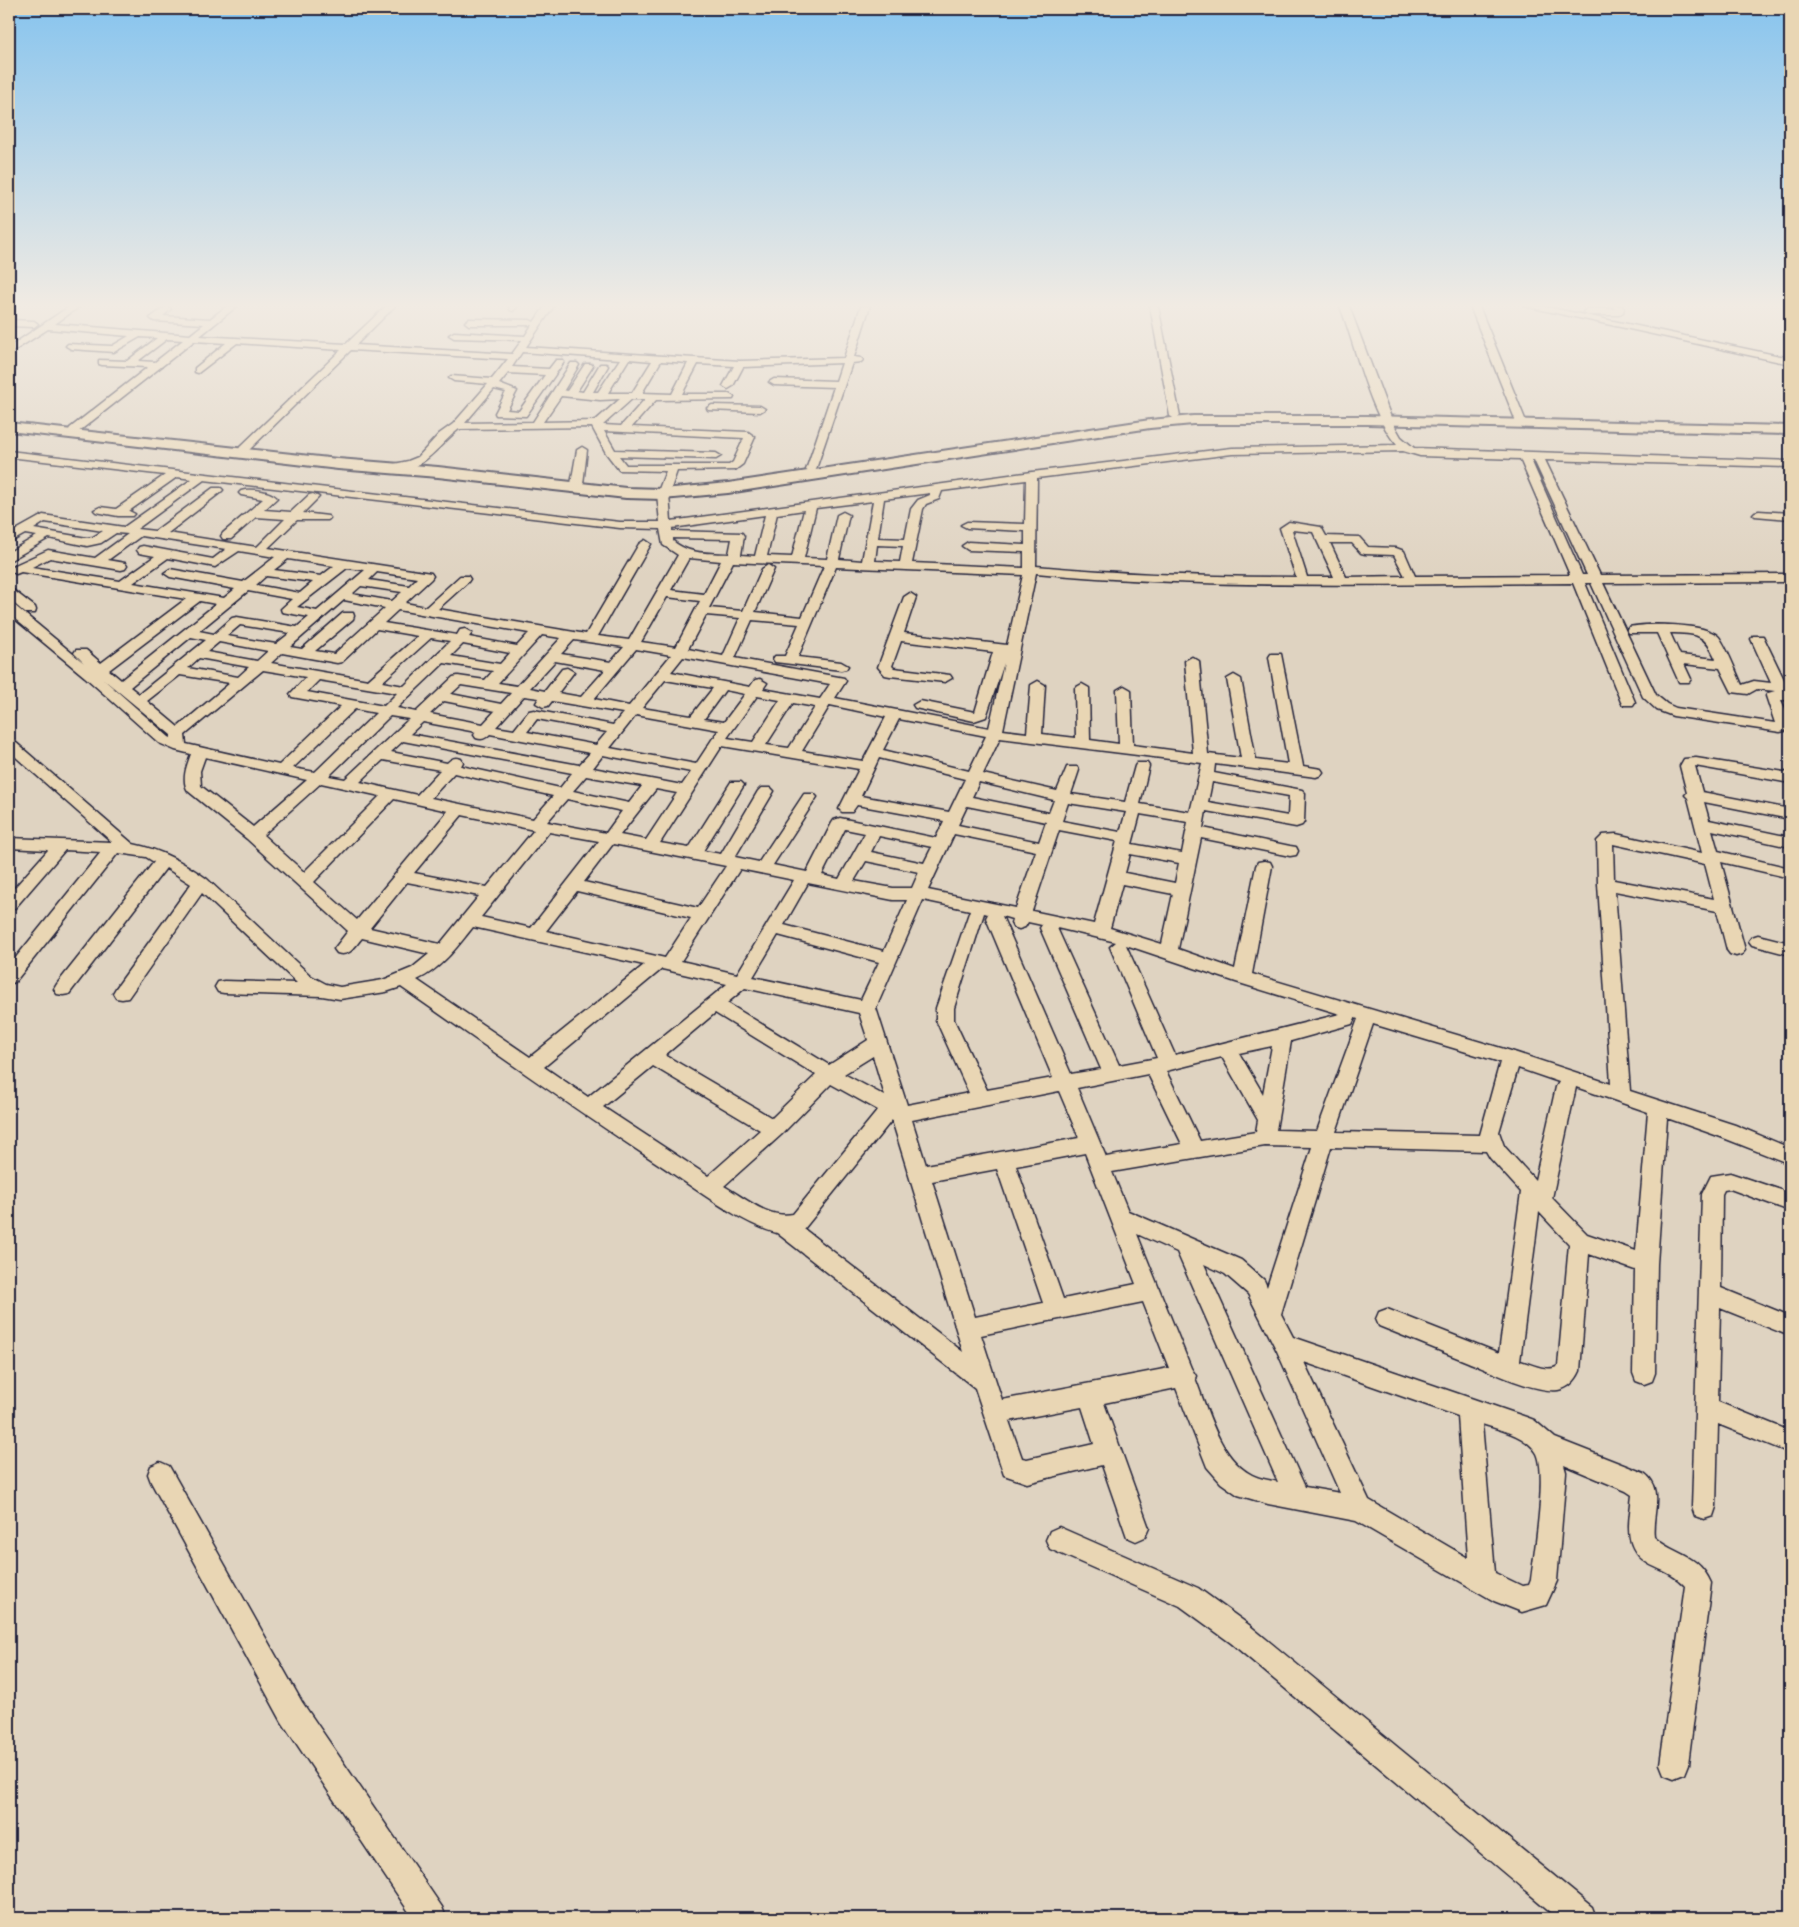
<svg xmlns="http://www.w3.org/2000/svg" width="1799" height="1927" font-family="'Indie Flower',sans-serif">
<style>
.lines{fill:none;stroke-linecap:round;stroke-linejoin:round}
.street-casing{stroke:#22223b;stroke-width:3}
.secondary-casing{stroke:#22223b;stroke-width:4}
.street{fill:#e9d6b4;fill-rule:evenodd}
.secondary{fill:#e9d6b4;fill-rule:evenodd}
</style>
<rect width="100%" height="100%" fill="#dfd3c1"/>
<filter id="ink" filterUnits="userSpaceOnUse"><feTurbulence type="fractalNoise" baseFrequency=".02" numOctaves="2"/><feDisplacementMap in="SourceGraphic" scale="10" xChannelSelector="R" yChannelSelector="G"/><feConvolveMatrix kernelMatrix="1 2 1 2 8 2 1 2 1" color-interpolation-filters="sRGB"/></filter>
<g filter="url(#ink)">
<g class="lines">
<defs>
<path id="street" d="M70,306H80L55,324L190,335L204,324L154,321L150,318L167,306L171,309L163,316L210,319L227,306H237L200,336L346,344L386,306H395L356,345L512,354L522,340L454,338L449,335L454,332L525,336L532,325H469L465,322L469,319L530,320L534,322L545,306H554L526,347L740,361L844,358L861,306H870L854,357L861,358L863,360L861,362L852,363L815,472L811,473L806,470L834,387L774,385L769,382L774,379L836,381L842,363L743,367L733,386L728,389L723,386L734,366L698,364L682,394H729L734,397L733,399L656,400L632,427L748,432L755,437L743,464L735,470L677,471L669,494L671,521L1032,472L1232,448L1397,445C1370,415 1355,345 1340,306H1349L1393,423L1401,437L1414,448L1790,461V467L1545,460L1600,575L1790,574V582L1603,583L1656,695L1667,704L1676,708L1775,723L1766,696L1768,693L1775,691L1757,689L1748,694L1732,692L1720,668L1684,664L1691,679L1689,682H1679L1657,633H1629L1627,630L1629,627C1647,623 1704,623 1718,636C1725,643 1737,674 1742,685L1754,681L1771,683L1751,639L1753,636H1763L1790,692V700H1781C1786,711 1792,720 1785,731L1780,732L1673,716L1657,710L1643,697L1591,583H1585L1635,702L1633,705H1623L1621,702L1573,583C1394,584 1214,590 1036,573L1003,730L1027,733L1031,685L1038,681L1045,685L1042,734L1076,738L1075,688L1082,684L1089,688L1090,740L1119,744L1117,690L1124,686L1131,690L1133,745L1193,753L1185,661L1192,657L1199,661L1208,754L1241,758L1227,679L1234,675L1241,679L1256,760L1288,764L1269,657L1271,654H1281L1303,766L1321,769L1323,772L1321,775L1316,777L1215,764L1214,773L1302,790L1305,793L1304,822L1302,825L1296,827L1206,811L1203,828L1290,846L1296,847L1298,851L1296,855L1290,856L1201,838L1178,949L1235,969L1256,866L1258,862L1264,861L1270,862L1272,866L1252,974L1511,1051L1611,1084L1598,884L1597,841L1603,835L1616,834L1702,853L1688,798L1685,795L1687,793L1680,766L1684,759L1696,758L1790,773V783L1695,766L1702,792L1790,809V819L1704,802L1709,820L1790,837V847L1712,830L1718,851L1790,868V878L1721,862L1745,950L1742,954L1736,956L1730,954L1727,950L1717,911L1615,891L1630,1091L1735,1125L1790,1148V1164L1721,1137L1667,1118L1657,1264L1655,1373L1652,1381L1644,1384L1636,1381L1633,1373L1635,1270L1589,1254L1580,1371C1576,1380 1569,1388 1558,1390C1535,1393 1490,1371 1468,1362C1438,1350 1409,1338 1379,1326L1376,1319L1379,1312L1387,1309L1499,1353L1521,1192L1490,1158L1486,1151L1331,1147L1281,1314L1293,1337L1526,1417L1534,1420L1555,1438L1644,1473C1666,1489 1651,1514 1654,1537C1675,1556 1698,1553 1711,1583L1688,1764L1684,1774L1674,1778L1664,1774L1660,1764L1685,1586C1677,1577 1666,1572 1655,1567C1621,1551 1629,1525 1632,1495L1626,1491L1564,1465L1566,1472L1557,1581L1546,1605L1522,1612L1494,1601L1356,1521L1268,1504L1238,1495L1221,1483L1207,1467L1176,1388L1104,1403L1149,1528L1145,1537L1136,1541L1127,1537L1102,1465L1027,1483L1004,1475L975,1388L777,1233C741,1224 692,1186 660,1165C572,1107 487,1047 401,987L386,992L340,999L322,996L224,993L218,992L215,987L218,982L224,981L297,983L202,893L128,998L122,999L116,998L113,993L116,988L191,884L166,868L69,994L63,995L57,994L54,989L57,984L154,862L146,857L118,853L15,982L9,984V966L101,852L65,850L15,908L9,910V894L48,850L9,848V838L112,842L9,751V740L14,741L133,844C162,850 183,862 207,879L311,976L326,984L340,987L383,980L412,968L429,954L362,938C354,947 350,957 337,953L334,949L348,931L247,839L188,791C181,780 187,765 191,754L175,750L159,743L85,677L9,614V604L14,605L84,663L74,653L76,650H86L101,663L186,599L21,572L16,574L10,570L15,565L48,550L95,558L128,534L116,533L101,543L87,546L49,538L9,561V552L37,536L25,534L9,543V534L43,515L124,527L192,479L177,477L129,511L135,514L133,516H118L96,512L94,510L100,507L116,509L165,475L9,457V451L620,522H660L657,494L666,471L619,470L606,453L592,427L459,429C439,444 420,477 390,469L389,467L390,465L408,461L418,457L439,434L453,424L488,384L454,381L449,378L451,376L492,379L508,359L351,350L248,451L244,452L239,449L240,447L341,350L237,343L198,373L195,372V368L226,343L194,341L78,432H70L69,430L70,428L148,367L102,365L99,364V360L127,361L157,338L140,337L114,352L71,349L66,346L68,344L112,346L129,336L48,329L9,354V347ZM167,339L183,340L155,362L138,361ZM522,352L620,359L598,392H593L608,366L606,364H600L583,392L577,391L593,366L591,364H585L567,391L564,390L579,365L577,363H571L533,422L465,423L494,389L506,392L495,413L496,415L526,416L564,362L562,360H556L549,369L512,367ZM629,359L652,361L632,393H608ZM661,361L688,363L672,394L642,393ZM508,373L545,375L519,411L507,410L517,391L499,384ZM561,396L600,400L620,399L595,421L543,422ZM632,399H645L621,426L603,425ZM604,431L744,438L733,462L729,465H626L619,456L716,459L721,456L716,453L615,450ZM1403,451L1420,456L1520,459L1570,575L1415,576L1404,551L1396,548L1368,547L1359,537L1326,536L1321,527L1289,522L1280,528L1296,577C1209,577 1122,574 1036,566L1037,478L1232,454ZM1531,460H1534L1587,575H1582ZM204,480L620,528L660,529L663,545L678,555L629,640L598,636L651,544L645,540L639,544L586,634L438,609L468,582L470,579L468,576H460L426,607L405,603L431,579L433,576L431,573L268,548L297,520H328L330,518L328,516L303,513L319,497L313,494L309,495L291,512L264,510L277,498C270,491 251,488 241,491L239,493L241,495L263,499L223,533L221,536L223,539H231L256,517L285,519L257,547L168,533L221,492L223,490L221,488H213L155,531L137,529ZM1026,480L1025,524L967,522L961,525L967,528L1025,531V545L968,542L962,546L968,550L1024,552V568L912,563L923,509L926,504L939,499L942,491ZM930,493V495L918,500L911,509L905,539L878,538L884,499ZM873,501L862,561L839,559L849,515L843,512L837,515L827,559L804,558L816,508ZM804,510L792,557L767,556L777,514ZM765,515L755,556L741,555L744,536L742,533L672,531V528ZM45,522L103,531L93,537L87,538L34,529ZM1292,530L1313,532L1334,577H1307ZM141,536L226,549L213,559L143,546L139,547L137,550L139,553L155,556L120,581L32,567L50,558L121,570L125,569L127,566L125,563L108,560ZM673,538L732,539L729,554C710,553 689,555 673,541ZM1330,543H1352L1361,553L1365,554L1394,555L1405,576L1346,577ZM877,545L903,546L900,562L875,561ZM239,551L275,557L243,582L170,569L164,573L170,577L235,589L224,598L133,583L168,558L215,567ZM689,558L721,561L704,594L671,590ZM288,559L334,566L321,576L274,570ZM733,562L824,566L802,617L755,612L774,569L768,565L762,569L743,611L709,608ZM836,567L1023,575L1007,645L904,633L916,597L910,593L904,597L878,667L885,675L890,676L945,682L952,678L950,675L894,668L892,666L901,641L993,652L975,712L920,701L913,705L915,708L974,721L986,717L1004,663L989,728L835,698L846,681L844,678L735,658L752,620L799,624L785,656H775L773,659L775,662L841,670L846,669L848,666L841,662L798,657ZM347,568L365,570L317,611L297,607ZM377,572L417,578L409,586L369,580ZM266,576L313,582L300,593L256,585ZM361,586L402,592L392,601L352,594ZM248,591L292,599L281,609L282,612L309,617L297,627L237,617L232,618L214,634L199,631ZM667,597L700,601L676,647L641,642ZM344,600L385,608L334,654L315,651L353,619L354,616L353,613H343L302,649L290,647ZM200,601L216,604L121,680L109,670ZM398,610L529,633L517,646L469,637L472,633L465,629L460,630L457,635L384,623ZM706,615L740,618L723,656L688,649ZM240,625L290,633L276,644L227,636ZM377,629L418,636L368,680L271,663L282,653L337,663L342,662ZM1670,633C1698,634 1704,633 1716,659L1680,655ZM542,635L561,638L517,686L498,683ZM191,637L206,640L139,694L130,687ZM431,638L450,641L404,686L382,682ZM574,640L624,647L611,662L561,654ZM219,642L268,651L257,661L207,652ZM463,644L510,653L500,664L451,656ZM636,649L671,655L629,706L594,699ZM683,657L830,684L820,699L763,689L767,683L760,679L755,680L750,687L671,672ZM199,658L249,667L238,677L188,668ZM555,661L605,670L581,697L558,693L574,672L567,668L562,669L545,691L530,688ZM444,663L493,671L485,680L458,676L453,677L416,712L397,708ZM263,670L306,677L290,694L292,697L341,706L279,765L186,744L185,735ZM180,675L230,683L178,727L147,701ZM102,678L171,735V738L169,737ZM319,680L397,693L384,706L307,692ZM665,680L713,688L691,716L642,708ZM461,685L511,693L501,704L451,694ZM725,690L745,694L724,722L704,719ZM524,696L539,698L536,703L543,707L548,706L552,701L623,713L613,725L534,710L529,711L514,730L496,727ZM757,696L780,700L753,742L727,738ZM444,701L495,711L483,724L430,714ZM793,703L815,707L789,748L766,745ZM830,705L886,717L863,761L802,751ZM355,709L376,713L315,772L293,768ZM636,715L719,730L715,735L716,737L713,738L696,764L610,748ZM390,716L409,719L345,779L329,776ZM537,719L607,732L596,745L527,732ZM899,719L986,736L969,771L883,750ZM423,722L476,732L474,735L476,738C482,740 485,739 490,734L590,753L579,765L410,734ZM1000,738L1202,763L1190,812L1140,804L1149,766L1147,763H1137L1135,766L1125,802L1071,794L1079,770L1077,767H1067L1057,791L983,774ZM403,741L572,773L560,788L461,766L463,762L461,759C455,757 452,758 447,763L391,752ZM722,746L859,769L839,809L842,812H852L857,805L944,821L936,838L840,818L834,820L832,823L807,872L773,865L817,797L814,794H804L759,862L735,857L774,791L771,788H761L758,791L721,854L703,851L744,785L741,782H731L689,848L660,843ZM603,755L691,772L682,785L593,768ZM205,757L307,780L253,827L201,786L200,771ZM879,758L965,779L949,812L861,796ZM383,760L440,770L417,795L360,782ZM454,773L553,796L533,819L431,798ZM586,776L642,786L629,803L573,791ZM979,782L1054,800L1049,813L972,797ZM1212,782L1289,796L1288,816L1208,802ZM321,783L380,796L304,872L263,835ZM656,789L677,793L646,840L620,835ZM394,799L448,811L357,920L314,882ZM567,799L622,811L606,833L547,822ZM1068,803L1126,812L1120,832L1062,821ZM967,806L1046,822L1039,842L958,825ZM1140,814L1188,822L1182,853L1132,844ZM462,815L534,830L487,887L414,873ZM845,829L865,833L839,879L822,875ZM1059,830L1117,841L1094,924L1032,911ZM549,832L599,841L531,928L481,917ZM954,834L1036,851L1016,908L928,890ZM879,836L932,847L924,863L871,852ZM613,844L726,866L698,908L584,882ZM1613,844L1705,864L1714,899L1614,880ZM1130,854L1179,863L1175,883L1125,873ZM866,861L919,872L912,888H893L854,881ZM740,869L794,880L737,974L681,961ZM407,882L479,896L440,944L370,928ZM808,883L893,900H907L884,951L784,925ZM1122,884L1173,894L1162,944L1110,928ZM577,891L691,918L665,958L546,931ZM923,900L970,910L936,1008V1020L969,1093L907,1105L876,1008ZM984,913L988,914L986,918L1053,1078L987,1090L954,1020V1008ZM1002,916L1012,919L1011,923L1013,927L1019,929L1025,927L1028,922L1042,925L1040,928L1101,1069L1071,1074ZM473,927L644,965L530,1057L417,980C441,969 457,947 473,927ZM1057,928L1116,942L1110,947L1157,1058L1119,1065ZM778,935L879,962L861,1000L753,977ZM1126,945L1236,982L1340,1014L1175,1055ZM662,969L727,984L588,1097L544,1067ZM745,988L859,1013L868,1040L829,1065L727,1003ZM715,1013L816,1075L772,1118L665,1055ZM1355,1018L1358,1019L1317,1131L1276,1130L1291,1041L1352,1024ZM1373,1024L1500,1062L1480,1135L1336,1132ZM1272,1046L1263,1094L1239,1053ZM873,1056L885,1096L844,1074ZM1222,1057L1258,1120L1256,1132L1200,1141L1166,1071ZM653,1066L760,1130L708,1176L603,1107ZM1518,1068L1559,1082L1556,1087L1535,1180L1504,1146L1499,1132ZM1148,1074L1182,1144L1106,1157L1077,1088ZM831,1084L878,1110L793,1214C768,1219 745,1198 724,1186L781,1135ZM1576,1087L1648,1112L1636,1251L1587,1234L1552,1198ZM1059,1091L1079,1138L926,1165L912,1120ZM892,1120L963,1352L804,1229ZM1265,1146L1312,1147L1267,1287L1264,1280L1241,1260L1128,1211L1112,1172ZM1085,1153L1136,1284L1063,1299L1016,1166ZM997,1169L1043,1303L975,1317L932,1181ZM1539,1212L1569,1244L1558,1366C1548,1373 1531,1364 1520,1361ZM1137,1234L1177,1252L1278,1482C1270,1480 1259,1479 1252,1475C1219,1458 1208,1410 1195,1378L1196,1376L1191,1368ZM1204,1264L1225,1274L1248,1294L1277,1351L1340,1493L1305,1487ZM1143,1302L1169,1368L1002,1400L981,1335ZM1304,1362L1458,1416L1468,1558L1369,1500ZM1082,1407L1094,1444L1027,1459L1022,1458L1009,1421ZM1482,1424C1500,1430 1525,1435 1536,1452C1548,1469 1534,1555 1531,1580L1529,1585L1522,1586L1495,1573Z
M509,306H518L513,311L510,310Z
M1150,306H1158L1180,416L1175,419L1170,416Z
M1470,306H1479L1527,424L1526,426L1522,427L1517,424Z
M1524,306H1542L1790,358V364Z
M1613,306H1622L1624,309L1623,312L1619,315H1587L1583,312L1587,309H1615Z
M9,320L34,321L38,324L34,327L9,326Z
M712,405L760,406L765,409L760,412L708,410L707,408Z
M582,447L587,450L583,484L577,487L571,484L577,450Z
M1759,511L1790,513V519L1755,516L1753,514L1755,512Z
M9,589L13,590L35,607L36,610L35,613H25L9,599Z
M1758,935L1790,943V955L1752,945L1749,941L1752,937Z
M1730,1173L1790,1193V1211L1730,1189L1724,1190L1722,1194L1721,1288L1790,1316V1336L1720,1308L1718,1402L1790,1431V1453L1718,1424L1716,1507L1713,1516L1704,1519L1695,1516L1692,1507L1702,1194L1711,1176Z
M160,1462L169,1466L302,1702L442,1907L446,1918H413L282,1722L151,1482L148,1474L151,1466Z
M1059,1527L1198,1588L1249,1625L1592,1907L1596,1918H1558L1231,1643L1180,1606L1050,1549L1046,1540L1050,1531Z"/>
<path id="secondary" d="M1193,416H1367L1790,426V434L1367,424H1193L1150,428L728,493L663,499L626,498L438,477L338,469L9,431V423L338,459L438,467L626,488L663,489L728,483L1150,420Z"/>
</defs>
<use href="#street" class="street-casing"/>
<use href="#secondary" class="secondary-casing"/>
<use href="#street" class="street"/>
<use href="#secondary" class="secondary"/>
</g>
</g>
<linearGradient id="sky" x2="0" y2="1"><stop stop-color="#87c4ee"/><stop offset="0.53" stop-color="#f1ebe3"/><stop offset="1" stop-color="#f1ebe3" stop-opacity="0"/></linearGradient>
<rect width="1799" height="576" fill="url(#sky)"/>
<rect width="1799" height="1927" fill="none" stroke="#e9d6b4" stroke-width="30"/>
<rect x="15" y="15" width="1769" height="1897" fill="none" stroke="#22223b" stroke-width="2" filter="url(#ink)"/>
</svg>
